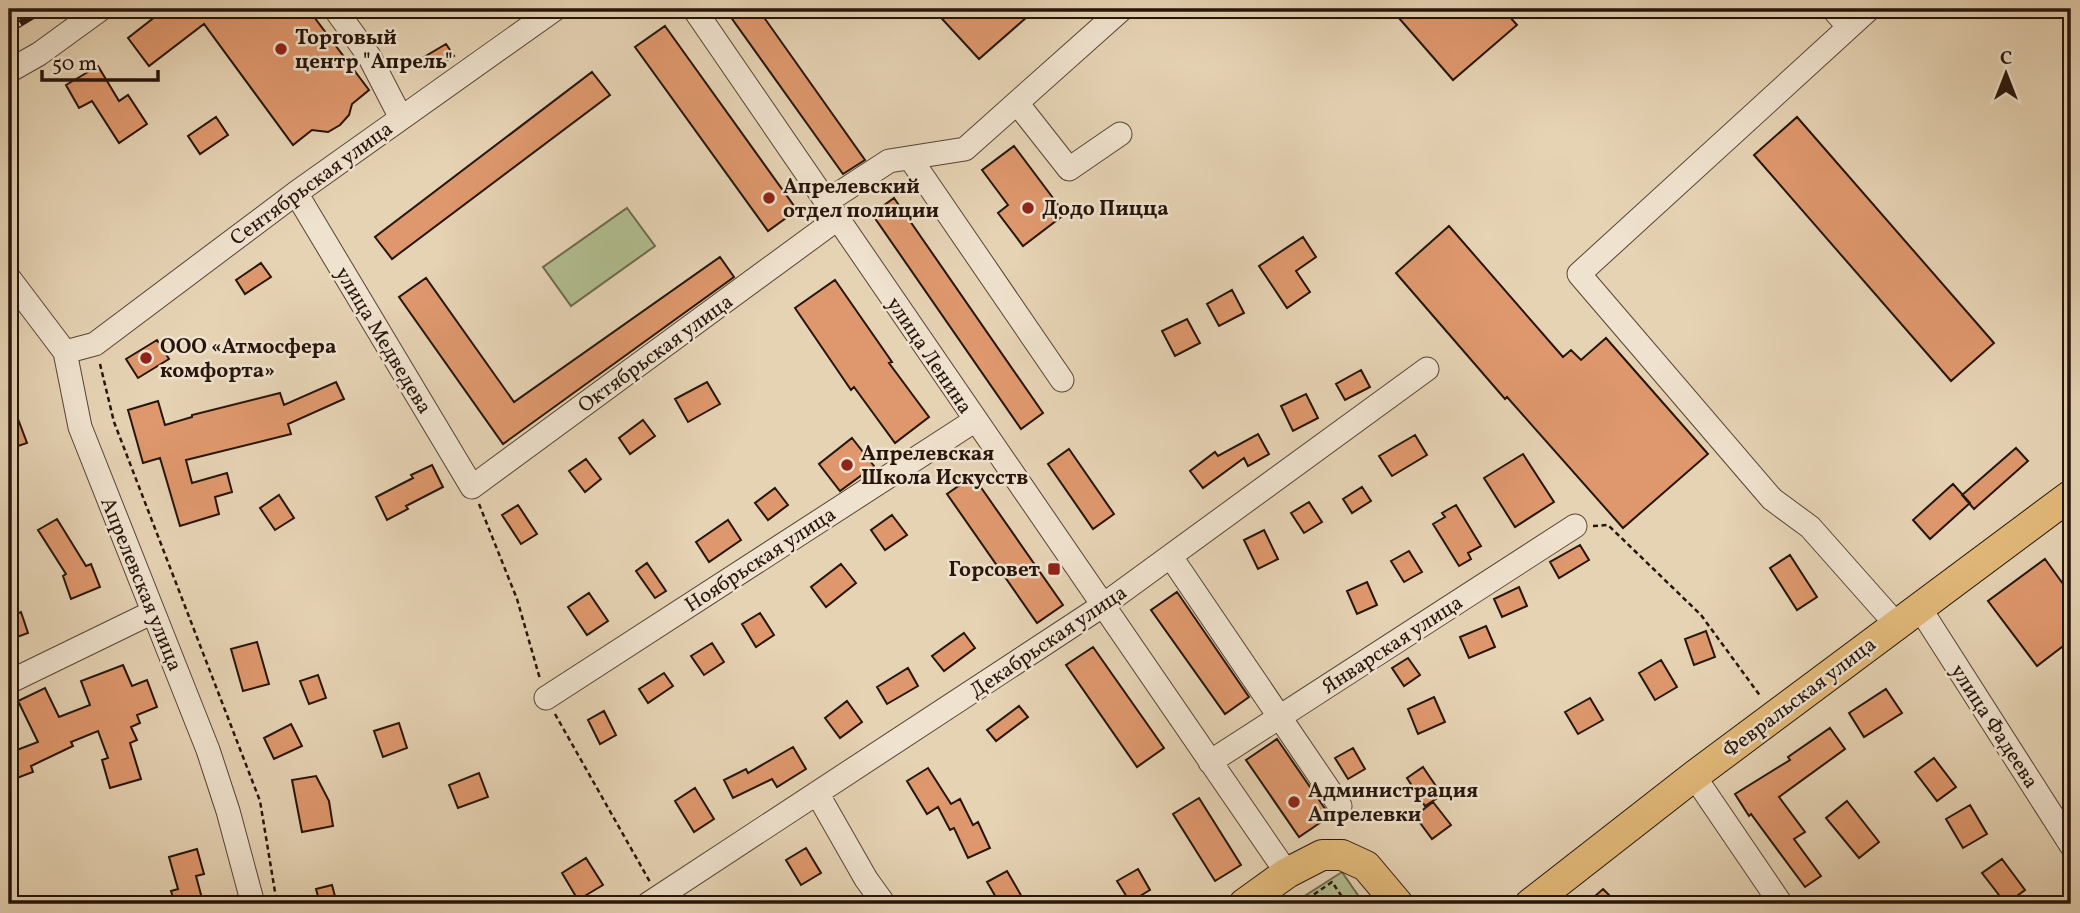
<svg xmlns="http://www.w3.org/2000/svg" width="2080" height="913" font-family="Vollkorn,serif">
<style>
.green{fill:#b1be90;stroke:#6c6a4e;stroke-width:2}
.building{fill:#df986d;stroke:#26150b;stroke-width:2}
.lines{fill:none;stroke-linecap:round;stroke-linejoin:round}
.minor-casing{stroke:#564435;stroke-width:25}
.major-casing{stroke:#26150b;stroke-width:32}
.path{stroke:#26150b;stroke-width:2.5;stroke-dasharray:5 3.5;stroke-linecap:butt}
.minor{stroke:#efe2ce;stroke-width:23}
.major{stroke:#e3ba7a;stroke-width:30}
.rail-casing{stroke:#26150b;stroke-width:7}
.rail{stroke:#efe2ce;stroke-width:4.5;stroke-dasharray:13;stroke-linecap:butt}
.poi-dot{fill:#8f2418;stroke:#efe2ce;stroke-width:2.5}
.labels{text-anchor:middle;stroke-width:5;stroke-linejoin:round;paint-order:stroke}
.poi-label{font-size:21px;font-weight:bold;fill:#26150b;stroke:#efe2ce;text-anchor:start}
.street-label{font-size:21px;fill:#26150b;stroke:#efe2ce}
</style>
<rect width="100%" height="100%" fill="#e6d3b4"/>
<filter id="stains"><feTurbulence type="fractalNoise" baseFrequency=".00286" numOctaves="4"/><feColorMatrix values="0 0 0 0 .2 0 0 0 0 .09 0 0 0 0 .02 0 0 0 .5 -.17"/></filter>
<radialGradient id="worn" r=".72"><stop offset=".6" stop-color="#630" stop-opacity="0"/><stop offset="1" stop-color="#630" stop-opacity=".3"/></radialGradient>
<path class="green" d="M627,208L655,246L571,306L543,267Z
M1342,872L1364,904H1292Z"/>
<path class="building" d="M165,9H308L369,90L352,104L349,115L340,125L328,132L312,130L293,145L204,24L149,66L128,38Z
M725,9H758L865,160L843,174Z
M933,9H1019L1027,17L979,59Z
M1391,9H1503L1517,25L1453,80Z
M665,26L797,210L768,231L635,47Z
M446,44L454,56L432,69L424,57Z
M98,66L119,101L128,95L147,124L119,143L92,101L79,108L66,85Z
M592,72L610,95L392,259L375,237Z
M216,117L228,135L200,154L188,136Z
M1797,117L1994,343L1951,381L1754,155Z
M1014,146L1065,214L1023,246L998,213L1008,205L982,170Z
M894,198L1043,413L1021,429L872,214Z
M1449,226L1563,357L1571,350L1581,360L1606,338L1708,454L1623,528L1507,397L1505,399L1396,273Z
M1303,237L1316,257L1296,271L1310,292L1287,308L1259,266Z
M720,257L734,277L503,444L399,297L426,278L514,402Z
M261,263L271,277L245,294L236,280Z
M835,280L892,362L889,363L929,417L895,443L854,387L851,390L795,308Z
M1232,290L1244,313L1219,326L1207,304Z
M1187,319L1200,343L1175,356L1162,331Z
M157,340L169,359L138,378L126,359Z
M1361,370L1370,387L1345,400L1336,384Z
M336,382L344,399L288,424L291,434L186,460L192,483L227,473L232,492L215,497L219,514L180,526L160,458L143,463L128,410L158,401L165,425L192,417V415L280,393L284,405Z
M707,382L720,404L688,422L675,399Z
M1306,394L1318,418L1293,431L1281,406Z
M18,419L27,443L9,449V422Z
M643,420L655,436L630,454L619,438Z
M1258,434L1269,454L1248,466L1244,458L1203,488L1190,471L1215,452L1218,456Z
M1415,435L1427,455L1392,476L1379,456Z
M852,438L874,466L840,491L819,464Z
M2016,448L2028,461L1974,509L1962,495Z
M1069,449L1114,514L1093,529L1048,464Z
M1523,454L1554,502L1515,527L1484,478Z
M586,459L601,479L585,492L569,471Z
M432,465L443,487L406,506L408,509L387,520L376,497L413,478L411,475Z
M973,476L1063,605L1037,623L947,494Z
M1953,484L1970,503L1930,539L1913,520Z
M1362,487L1371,501L1352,513L1343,499Z
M775,488L788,505L768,520L755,503Z
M279,495L294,518L275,530L260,508Z
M1309,502L1322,522L1304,533L1291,513Z
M518,505L537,534L521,544L502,515Z
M1456,505L1481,546L1468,553L1471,559L1459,566L1433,524L1445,517L1442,513Z
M892,515L907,535L885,550L871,530Z
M57,519L86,566L91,564L100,587L71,599L63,576L66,574L38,530Z
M728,520L741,540L709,562L696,542Z
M1264,530L1278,559L1258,569L1244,540Z
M1580,545L1589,560L1559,578L1550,562Z
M1409,551L1422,572L1404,582L1391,561Z
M1790,555L1817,597L1797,610L1770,568Z
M2045,559L2071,595V640L2037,666L1988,601Z
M647,563L666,591L655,598L636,571Z
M841,564L856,583L826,607L811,587Z
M1367,582L1377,605L1357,614L1347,591Z
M1519,587L1527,606L1502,617L1494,599Z
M1177,592L1249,697L1225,714L1151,610Z
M589,593L608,621L587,635L568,607Z
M21,612L28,633L9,640V617Z
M760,613L774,635L756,647L742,624Z
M1486,626L1495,647L1469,658L1460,637Z
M1706,631L1715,657L1694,665L1685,639Z
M964,633L975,648L944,671L932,656Z
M257,642L269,684L243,691L231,649Z
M712,643L724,662L704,675L691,656Z
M1093,647L1164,748L1137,767L1066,665Z
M1408,658L1420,675L1404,686L1392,668Z
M1661,660L1677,687L1655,700L1639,673Z
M123,665L132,686L147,680L157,707L137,715L140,723L131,727L137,740L130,743L141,779L110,788L102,760L108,758L98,731L71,742L73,746L31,766L33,772L9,781V753L38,742L18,701L45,688L59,717L90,705L81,681Z
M908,668L918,686L887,704L877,687Z
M664,673L673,686L648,703L639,689Z
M318,675L326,698L309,704L300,681Z
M1886,689L1902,713L1864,737L1849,713Z
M1434,697L1445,722L1418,734L1408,709Z
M1590,698L1603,720L1578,734L1565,712Z
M847,701L862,722L840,738L825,718Z
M1019,706L1028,717L996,741L987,730Z
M604,711L616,735L600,744L588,720Z
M399,723L407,748L383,757L374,731Z
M291,724L302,746L274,759L264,738Z
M1830,728L1845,749L1779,797L1805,832L1794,839L1821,876L1805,887L1751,814L1749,816L1735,794L1790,760L1788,757Z
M1277,739L1330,816L1299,837L1246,760Z
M793,747L806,769L777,787L772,779L733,798L724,780L746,769L748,773Z
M1353,748L1365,769L1348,779L1335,758Z
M1934,758L1956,787L1937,801L1915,772Z
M1423,767L1442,795L1425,806L1407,778Z
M928,768L951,804L960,799L973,825L978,822L990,848L968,858L954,828L950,830L938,807L927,814L907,781Z
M479,773L488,797L458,808L449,785Z
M316,776L329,801L333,826L302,832L292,780Z
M695,788L714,819L694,832L675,801Z
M1199,798L1241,865L1215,881L1173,814Z
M1847,801L1879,842L1859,858L1826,818Z
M1433,802L1451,825L1432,839L1415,816Z
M1970,805L1987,834L1963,848L1946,819Z
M806,848L821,873L801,885L786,860Z
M197,849L204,874L196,876L203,902L175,904L171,891L178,889L169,857Z
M586,858L603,885L578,900L562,873Z
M2002,859L2025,890L2006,904L1982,873Z
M1138,869L1150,890L1130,902L1117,881Z
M1007,871L1022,897L1009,904H1000L987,882Z
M332,885L337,904H320L316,889Z
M1603,889L1618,904H1586Z"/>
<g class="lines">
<defs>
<path id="minor" d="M335,9L369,56L401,118
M694,9L1287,873
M1833,9L1849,27
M1869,9L1579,274L1772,499L1810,527L1896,624
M9,71L39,54L101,9
M1017,103L1069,169L1120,134
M910,158L1062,380
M296,193L472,487L837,219
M826,202L889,161L965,149L1122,9
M9,278L65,352L80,427L208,750L228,811L253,904
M65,352L95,344L296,193L555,9
M1171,557L1340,806
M1919,607L2071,845
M9,682L153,612
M546,698L974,421
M1210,762L1575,526
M1694,776L1781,904
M817,793L866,879L884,904
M648,904L1102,606L1427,369"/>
<path id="major" d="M1244,904L1287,873L1322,855H1342L1366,866L1398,904
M1530,904L1694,776L2071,495"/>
</defs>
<use href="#minor" class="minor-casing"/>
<use href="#major" class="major-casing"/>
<path class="path" d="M100,364L114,422L260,801L277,904
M479,504L517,599L540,679
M1593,526L1608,525L1701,615L1761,697
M555,714L650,882
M1300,904L1332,882L1347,904
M1500,904L1510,896"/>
<use href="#minor" class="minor"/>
<use href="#major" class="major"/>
<defs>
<path id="rail" d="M9,30L44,9"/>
</defs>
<use href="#rail" class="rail-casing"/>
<use href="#rail" class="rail"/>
</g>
<g class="poi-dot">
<circle cx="281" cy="49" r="7"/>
<circle cx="769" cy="198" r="7"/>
<circle cx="1028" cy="208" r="7"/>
<circle cx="146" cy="358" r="7"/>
<circle cx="847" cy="465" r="7"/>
<rect x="1047" y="562" width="14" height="14" rx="3.5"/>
<circle cx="1294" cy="802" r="7"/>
</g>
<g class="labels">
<g class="poi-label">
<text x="295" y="44">Торговый<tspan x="295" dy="24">центр "Апрель"</tspan></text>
<text x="783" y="193">Апрелевский<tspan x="783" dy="24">отдел полиции</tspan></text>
<text x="1042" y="215">Додо Пицца</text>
<text x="160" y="353">ООО «Атмосфера<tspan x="160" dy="24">комфорта»</tspan></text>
<text x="861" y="460">Апрелевская<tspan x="861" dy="24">Школа Искусств</tspan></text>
<text x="1040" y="576" text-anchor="end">Горсовет</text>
<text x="1308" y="797">Администрация<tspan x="1308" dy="24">Апрелевки</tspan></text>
</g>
<g class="street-label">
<text transform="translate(311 183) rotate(-36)" y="7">Сентябрьская улица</text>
<text transform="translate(384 340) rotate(59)" y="7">улица Медведева</text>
<text transform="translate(655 353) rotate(-36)" y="7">Октябрьская улица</text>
<text transform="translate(930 355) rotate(56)" y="7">улица Ленина</text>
<text transform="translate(760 559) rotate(-33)" y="7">Ноябрьская улица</text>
<text transform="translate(142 584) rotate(68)" y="7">Апрелевская улица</text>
<text transform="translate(1048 641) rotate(-34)" y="7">Декабрьская улица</text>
<text transform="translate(1392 644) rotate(-33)" y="7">Январская улица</text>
<text transform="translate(1799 697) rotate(-37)" y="7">Февральская улица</text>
<text transform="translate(1995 726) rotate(57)" y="7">улица Фадеева</text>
</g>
</g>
<rect width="2080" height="913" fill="none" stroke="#e6d3b4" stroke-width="35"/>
<rect x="10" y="10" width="2059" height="892" fill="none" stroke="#26150b" stroke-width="3.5"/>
<rect x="18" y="18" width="2045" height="878" fill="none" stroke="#26150b" stroke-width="2"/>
<g transform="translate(2006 74)" stroke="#efe2ce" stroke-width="5" paint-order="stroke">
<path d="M0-5L12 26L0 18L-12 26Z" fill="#26150b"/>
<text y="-10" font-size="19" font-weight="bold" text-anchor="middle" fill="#26150b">С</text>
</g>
<path d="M42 70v10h116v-10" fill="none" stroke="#26150b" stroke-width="3.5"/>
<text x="52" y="70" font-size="21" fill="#26150b" stroke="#efe2ce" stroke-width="5" paint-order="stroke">50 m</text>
<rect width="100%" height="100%" filter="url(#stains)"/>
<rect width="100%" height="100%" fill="url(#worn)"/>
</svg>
